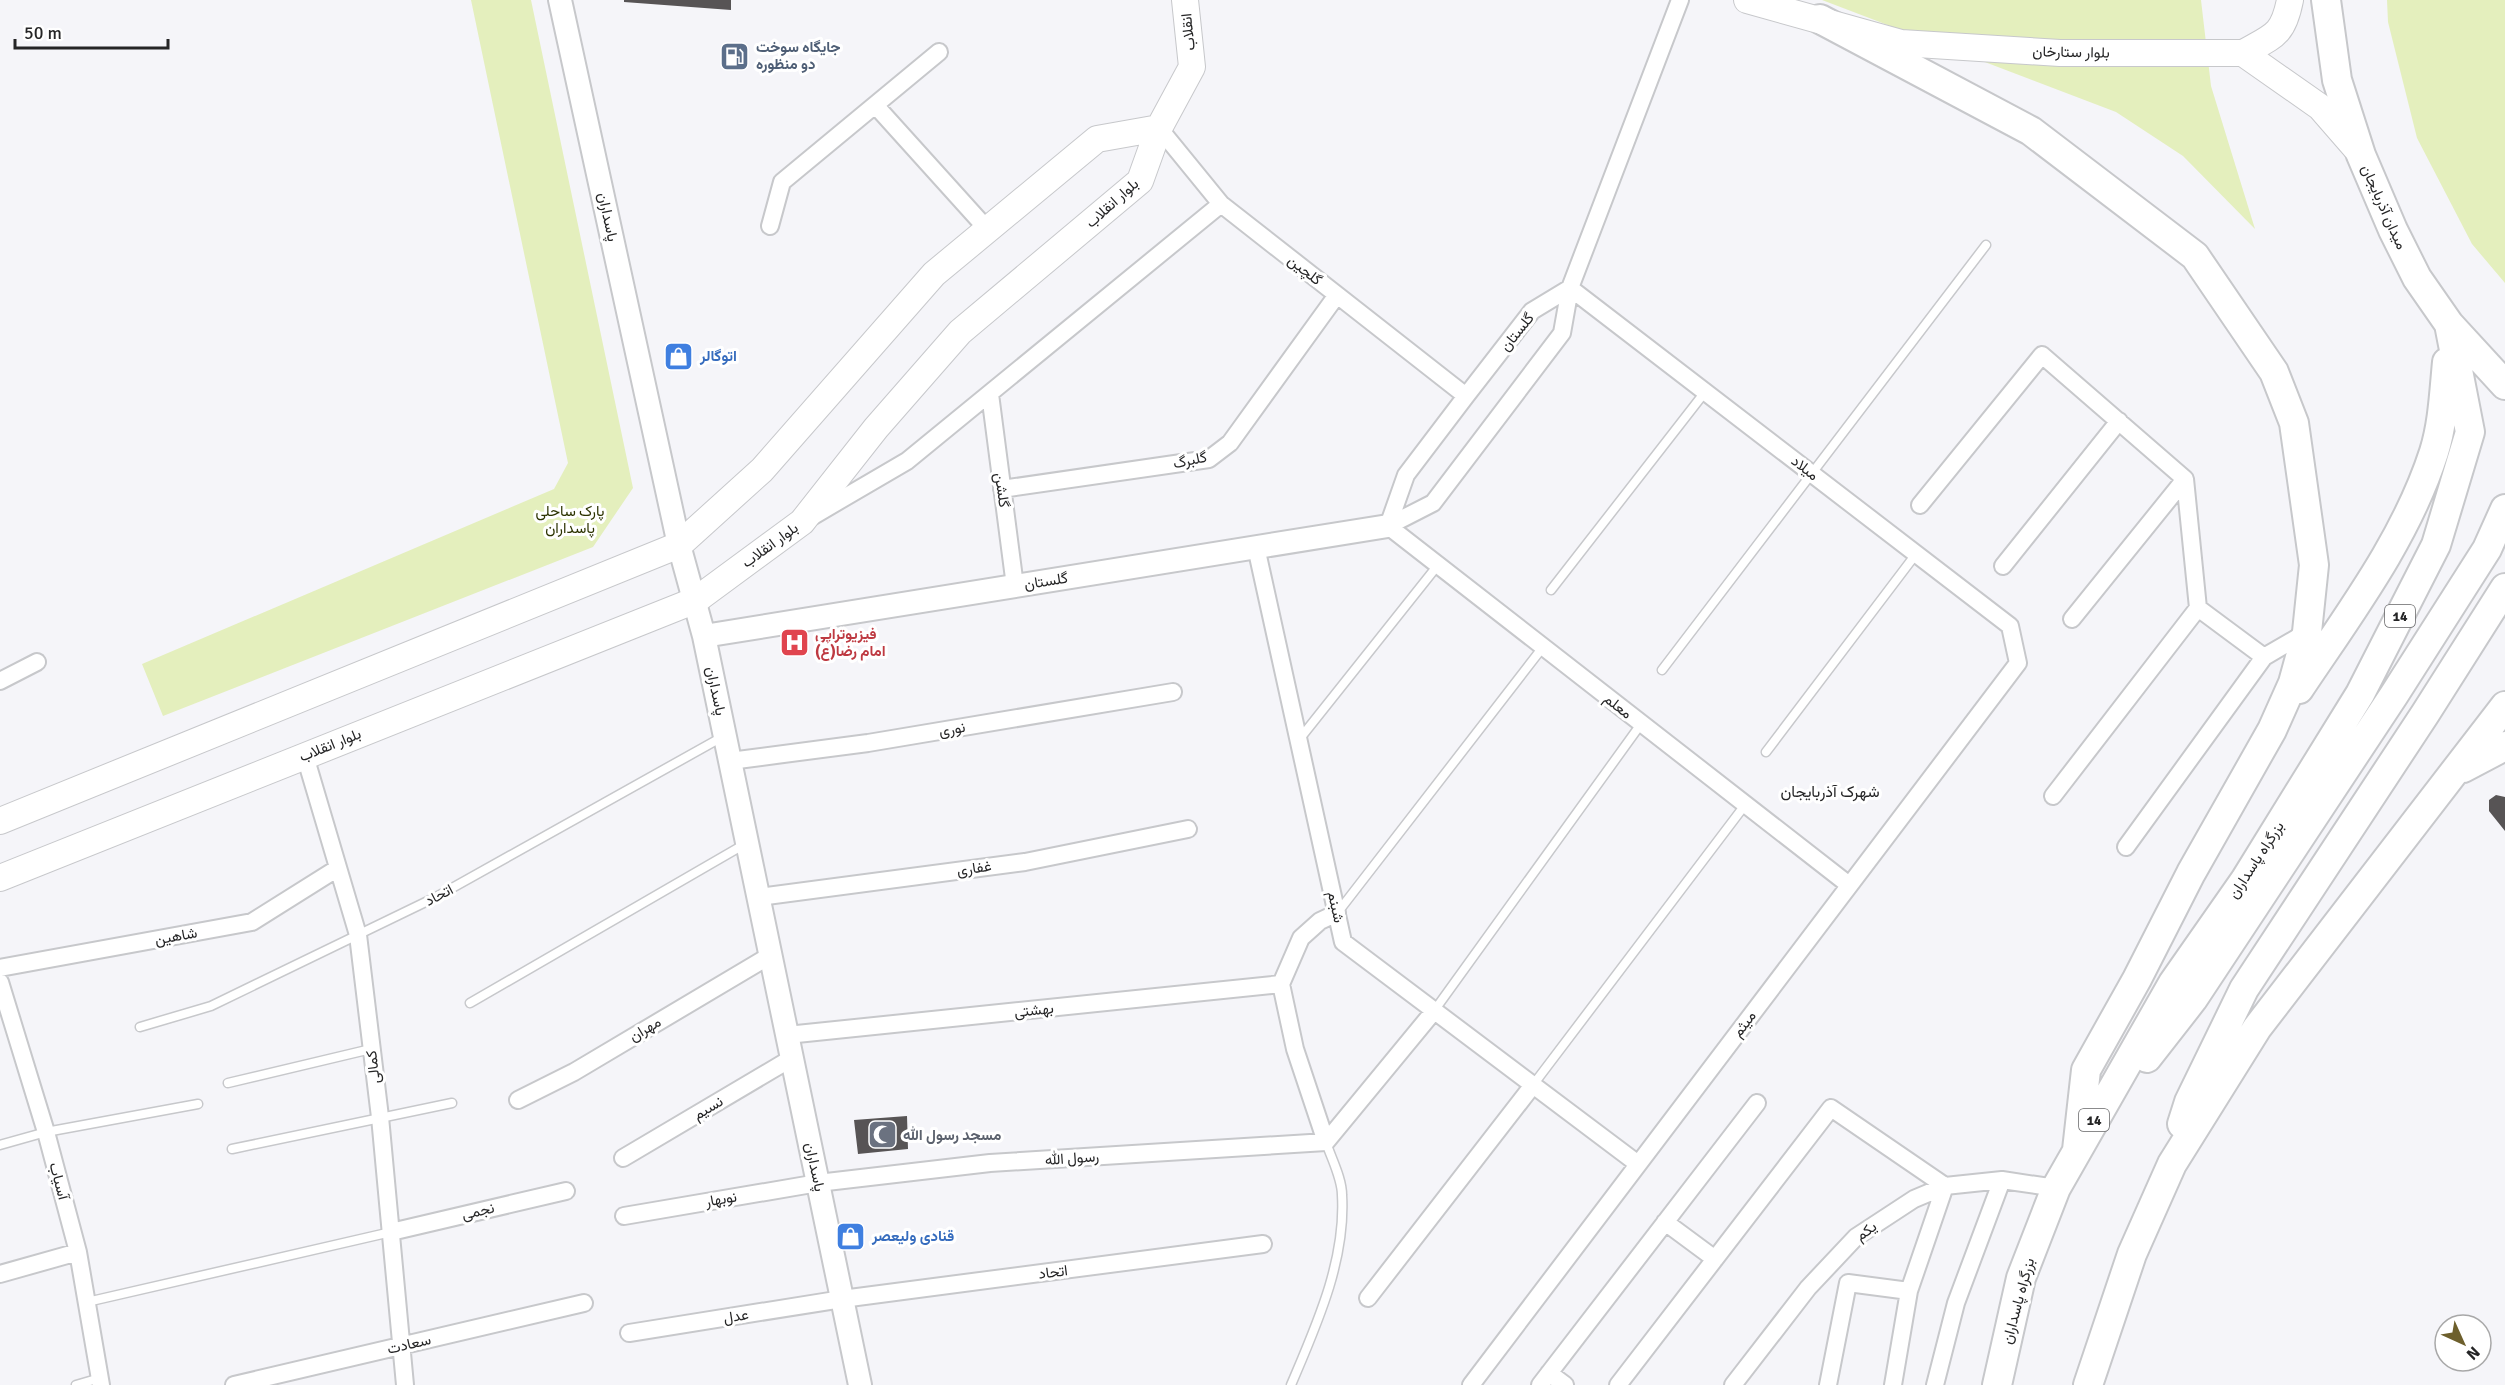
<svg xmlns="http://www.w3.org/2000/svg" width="2505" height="1385" font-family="Signika,Vazirmatn,sans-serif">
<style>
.green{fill:#e4efbd}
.building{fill:#575455}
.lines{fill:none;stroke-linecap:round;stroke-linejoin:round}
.lane-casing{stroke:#c7c8cb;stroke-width:11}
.street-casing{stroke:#c7c8cb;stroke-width:20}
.secondary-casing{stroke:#c7c8cb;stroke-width:26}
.primary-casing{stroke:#c7c8cb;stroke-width:28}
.highway-casing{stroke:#c7c8cb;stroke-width:32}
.lane{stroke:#fff;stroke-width:8}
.street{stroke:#fff;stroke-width:16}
.secondary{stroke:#fff;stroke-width:22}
.primary{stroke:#fff;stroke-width:26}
.highway{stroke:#fff;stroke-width:28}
.labels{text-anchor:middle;stroke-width:6;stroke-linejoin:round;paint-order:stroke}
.shield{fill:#fff;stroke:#666667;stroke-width:1.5}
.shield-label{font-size:14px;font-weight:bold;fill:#252526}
.street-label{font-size:15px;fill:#252526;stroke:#fff}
.service-label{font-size:15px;font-weight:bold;fill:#4e5e75;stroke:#fff;text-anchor:start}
.shop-label{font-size:15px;font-weight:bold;fill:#366cbe;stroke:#fff;text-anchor:start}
.park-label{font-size:15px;fill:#2c3300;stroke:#fff}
.health-label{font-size:15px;font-weight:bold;fill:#be3a42;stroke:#fff;text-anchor:start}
.worship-label{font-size:15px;font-weight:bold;fill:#5b616d;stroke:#fff;text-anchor:start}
.neighbourhood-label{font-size:16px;fill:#252526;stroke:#fff}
</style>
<rect width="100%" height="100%" fill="#f5f5f9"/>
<path class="green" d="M471,0H531L633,488L593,547L163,716L142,664L554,489L568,463Z
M1822,0H2201L2211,86L2255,229L2183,156L2116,112Z
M2387,0H2505V283L2472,244L2417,138L2388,22Z"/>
<path class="building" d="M624,0H731V10L624,2Z
M2496,795L2505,797V831L2489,811V800Z
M907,1116L908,1149L858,1154L854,1120Z"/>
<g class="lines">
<defs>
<path id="lane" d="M1551,590L1705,392
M1662,670L1986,245
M1298,741L1438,565
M1766,752L1916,554
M1338,912L1543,647
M470,1003L745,844
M1434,1011L1641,724
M140,1027L211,1006L436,897L724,736
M228,1083L371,1049
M1533,1085L1745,805
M0,1145L46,1132L198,1104
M232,1149L452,1103
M87,1302L391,1232
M76,1385L100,1378
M1291,1385C1316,1326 1346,1261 1342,1195C1342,1178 1331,1158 1326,1142"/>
<path id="street" d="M876,106L987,229
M1159,128L1221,204L1466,396
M770,226L782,182L939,52
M990,394L1015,586
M1002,489L1209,459L1230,443L1337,295
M1920,505L2042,355L2185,479L2198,608L2264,657L2307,632
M813,516L907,461L1221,204
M1388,526L1433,503L1562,333L1570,288L1680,0
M1388,526L1849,885
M1388,526L1406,475L1466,396L1532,311L1570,288
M1256,547L1343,942L1638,1164
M2003,566L2119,421
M2072,619L2185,479
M0,681L37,662
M305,756L358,935L380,1117L405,1385
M730,761L868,743L1173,692
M2053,796L2198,608
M2126,847L2264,657
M759,897L1025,862L1188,829
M0,968L252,922L338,868
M0,982L46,1132L78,1252L101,1385
M787,1035L1281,984
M518,1100L574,1072L771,955
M1326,1142L1295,1049L1281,984L1301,938L1320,921L1337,913
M1326,1142L1434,1011
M623,1158L792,1058
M624,1216L818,1183L990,1163L1326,1142
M1665,1222L1715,1259
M391,1232L566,1191
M0,1274L78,1252
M1368,1298L1533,1085
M629,1333L842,1299L1263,1244
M1549,1373L1565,1385
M234,1385L584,1303
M1471,1385L2018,663L2010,626L1570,288
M1540,1385L1757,1103
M1618,1385L1831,1108L1945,1186L1909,1291L1893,1385
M1733,1385L1808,1288L1856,1237L1914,1199L1945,1186L2002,1180L2056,1188
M1828,1385L1848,1283L1909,1291
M1935,1385L1956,1303L2002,1180"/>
<path id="secondary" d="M560,0L679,545L704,636L860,1385
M704,636L1388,526"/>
<path id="primary" d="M1747,0L1901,43L2060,53H2243L2320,107L2360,153
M2243,53C2273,36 2283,36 2290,0
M0,821L679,545L762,470L934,274L1097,139L1159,128
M0,878L696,600L802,522L876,428L960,332L1140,181L1159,128L1192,67L1185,0"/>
<path id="highway" d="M2326,0L2337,80L2361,155L2393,230L2417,278L2449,324L2505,385
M1820,19L2031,131L2195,256L2274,372L2294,423L2314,565L2307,632L2293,683L2272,730L2191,873L2137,979L2086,1070L2077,1150
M2299,689C2349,614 2406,539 2434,452C2443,423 2444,393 2447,362
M2463,768L2505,746
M2147,1058L2193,999L2394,695L2487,549L2505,509
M2182,1124L2189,1102L2244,989L2425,714L2505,588
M1997,1385L2021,1278L2056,1188L2173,983L2245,880L2360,694L2436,545L2470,432L2449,324
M2088,1385L2132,1254L2172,1164L2257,1028L2505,706"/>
</defs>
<use href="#lane" class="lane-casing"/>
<use href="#street" class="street-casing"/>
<use href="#secondary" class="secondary-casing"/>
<use href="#primary" class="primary-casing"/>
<use href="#highway" class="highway-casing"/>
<use href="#lane" class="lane"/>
<use href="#street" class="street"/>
<use href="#secondary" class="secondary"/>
<use href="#primary" class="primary"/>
<use href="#highway" class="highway"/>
</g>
<defs>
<symbol id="fuel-square" viewBox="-11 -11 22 22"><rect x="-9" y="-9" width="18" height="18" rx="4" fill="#5c6f8a" stroke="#fff"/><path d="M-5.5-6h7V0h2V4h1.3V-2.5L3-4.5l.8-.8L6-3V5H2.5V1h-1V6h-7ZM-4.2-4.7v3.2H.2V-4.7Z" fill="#fff"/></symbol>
<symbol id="shop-square" viewBox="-11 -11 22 22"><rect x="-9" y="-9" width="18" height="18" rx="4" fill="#3f7fe0" stroke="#fff"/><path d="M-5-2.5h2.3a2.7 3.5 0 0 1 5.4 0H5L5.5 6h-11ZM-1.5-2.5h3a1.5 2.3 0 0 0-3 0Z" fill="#fff"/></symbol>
<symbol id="hospital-square" viewBox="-11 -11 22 22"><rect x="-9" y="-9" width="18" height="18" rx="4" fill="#e0444e" stroke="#fff"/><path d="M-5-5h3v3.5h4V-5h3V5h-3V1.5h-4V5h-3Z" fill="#fff"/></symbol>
<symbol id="mosque-square" viewBox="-11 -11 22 22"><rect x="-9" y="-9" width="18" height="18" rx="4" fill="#6b7280" stroke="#fff"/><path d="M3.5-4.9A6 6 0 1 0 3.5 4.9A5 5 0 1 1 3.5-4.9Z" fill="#fff"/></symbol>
</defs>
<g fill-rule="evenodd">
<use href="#fuel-square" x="718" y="40" width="33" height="33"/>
<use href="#shop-square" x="662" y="340" width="33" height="33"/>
<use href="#hospital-square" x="778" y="626" width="33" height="33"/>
<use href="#mosque-square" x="866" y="1118" width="33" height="33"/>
<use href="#shop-square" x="834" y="1220" width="33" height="33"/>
</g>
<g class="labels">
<g class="shield">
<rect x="2385" y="605" width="30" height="22" rx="4.5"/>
<rect x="2079" y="1109" width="30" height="22" rx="4.5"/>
</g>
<g class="shield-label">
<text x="2400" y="621">14</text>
<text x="2094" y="1125">14</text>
</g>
<g class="street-label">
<text transform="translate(1188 32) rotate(-96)" y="5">انقلاب</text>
<text transform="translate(2071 52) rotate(1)" y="5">بلوار ستارخان</text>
<text transform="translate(1112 203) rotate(-42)" y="5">بلوار انقلاب</text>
<text transform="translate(2384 207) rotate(66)" y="5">میدان آذربایجان</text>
<text transform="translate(608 217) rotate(78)" y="5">پاسداران</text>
<text transform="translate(1305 270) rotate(38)" y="5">گلچین</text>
<text transform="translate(1517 332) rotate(-51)" y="5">گلستان</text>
<text transform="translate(1190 460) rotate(-12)" y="5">گلبرگ</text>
<text transform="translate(1805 468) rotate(38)" y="5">میلاد</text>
<text transform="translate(1002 490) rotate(82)" y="5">گلشن</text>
<text transform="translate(770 545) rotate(-36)" y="5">بلوار انقلاب</text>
<text transform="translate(1046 581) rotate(-9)" y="5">گلستان</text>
<text transform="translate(716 691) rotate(78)" y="5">پاسداران</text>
<text transform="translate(1618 706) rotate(38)" y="5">معلم</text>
<text transform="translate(952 729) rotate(-10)" y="5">نوری</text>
<text transform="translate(330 745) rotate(-22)" y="5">بلوار انقلاب</text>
<text transform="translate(2256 860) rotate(-57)" y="5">بزرگراه پاسداران</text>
<text transform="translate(974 868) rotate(-8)" y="5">غفاری</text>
<text transform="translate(439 895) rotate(-28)" y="5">اتحاد</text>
<text transform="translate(1336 907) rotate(78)" y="5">شبنم</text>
<text transform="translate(176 936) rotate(-10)" y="5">شاهین</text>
<text transform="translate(1034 1010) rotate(-6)" y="5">بهشتی</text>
<text transform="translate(1744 1024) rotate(-53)" y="5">میثم</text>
<text transform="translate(645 1029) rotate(-31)" y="5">مهران</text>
<text transform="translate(373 1067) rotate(-97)" y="5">کمالی</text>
<text transform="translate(708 1108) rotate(-31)" y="5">نسیم</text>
<text transform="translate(1072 1158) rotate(-4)" y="5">رسول الله</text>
<text transform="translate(815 1167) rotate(78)" y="5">پاسداران</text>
<text transform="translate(59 1181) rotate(75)" y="5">آسیاب</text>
<text transform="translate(721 1199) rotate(-10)" y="5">نوبهار</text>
<text transform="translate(478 1211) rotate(-13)" y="5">نجمی</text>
<text transform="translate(1866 1231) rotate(-36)" y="5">یکم</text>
<text transform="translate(1053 1272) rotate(-7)" y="5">اتحاد</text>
<text transform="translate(2018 1301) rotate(-75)" y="5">بزرگراه پاسداران</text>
<text transform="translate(736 1316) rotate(-9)" y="5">عدل</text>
<text transform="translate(409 1344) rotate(-13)" y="5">سعادت</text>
</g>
<g class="service-label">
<text x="756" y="52">جایگاه سوخت<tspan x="756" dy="17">دو منظوره</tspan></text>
</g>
<g class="shop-label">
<text x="700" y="361">اتوگالر</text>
<text x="872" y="1241">قنادی ولیعصر</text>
</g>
<g class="park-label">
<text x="570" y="516">پارک ساحلی<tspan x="570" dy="17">پاسداران</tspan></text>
</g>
<g class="health-label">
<text x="815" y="639">فیزیوتراپی<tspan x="815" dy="17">امام رضا(ع)</tspan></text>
</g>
<g class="worship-label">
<text x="903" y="1140">مسجد رسول الله</text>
</g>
<g class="neighbourhood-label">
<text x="1830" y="797">شهرک آذربایجان</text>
</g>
</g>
<g transform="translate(2463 1343) rotate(135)"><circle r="28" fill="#ffffff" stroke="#a8a8a8" stroke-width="1.5"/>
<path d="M0-4.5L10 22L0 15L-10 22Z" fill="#6d5f2c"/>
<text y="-9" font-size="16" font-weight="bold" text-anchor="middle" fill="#252526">N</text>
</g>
<path d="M15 39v9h153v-9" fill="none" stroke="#252526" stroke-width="3"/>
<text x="24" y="39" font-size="18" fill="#252526" stroke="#ffffff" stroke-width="4.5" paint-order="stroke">50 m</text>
</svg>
